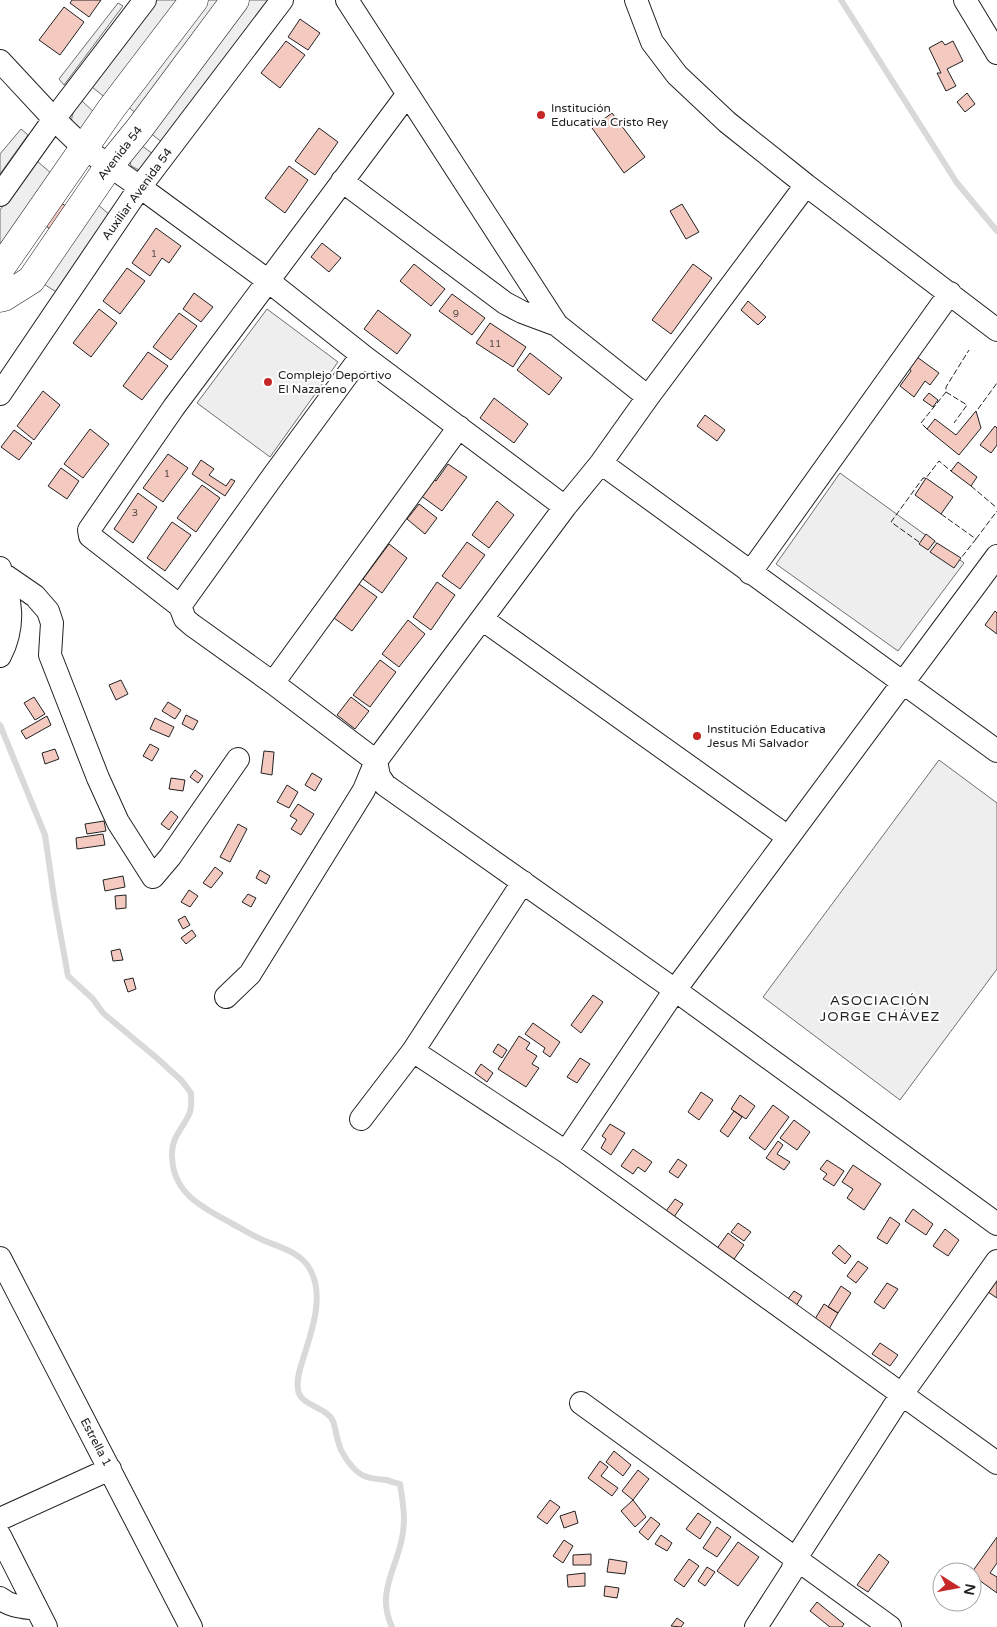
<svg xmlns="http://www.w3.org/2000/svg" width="997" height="1627" font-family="'Varela Round',sans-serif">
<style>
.green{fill:#eee;stroke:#6f6f6f}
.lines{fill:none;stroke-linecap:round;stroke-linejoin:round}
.stream{stroke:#d9d9d9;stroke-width:6}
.building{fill:#f3c9c0;stroke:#222}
.minor-casing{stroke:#222;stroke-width:24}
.major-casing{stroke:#222;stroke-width:29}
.minor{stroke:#fff;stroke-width:22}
.major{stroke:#fff;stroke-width:28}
.fence{stroke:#222;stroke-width:1;stroke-dasharray:6 2.5;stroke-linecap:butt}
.poi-dot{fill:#c62828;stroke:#fff;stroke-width:2}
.labels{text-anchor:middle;stroke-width:4;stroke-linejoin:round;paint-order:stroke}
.number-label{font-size:10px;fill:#564c4a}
.poi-label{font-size:12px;fill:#222;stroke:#fff;text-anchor:start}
.street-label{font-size:12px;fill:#222;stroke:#fff}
.neighbourhood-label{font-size:14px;letter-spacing:1px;fill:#222;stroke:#fff}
</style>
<rect width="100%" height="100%" fill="#fff"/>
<path class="green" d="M157,0H182L107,99L92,87Z
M207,0H223L137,114L127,106Z
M248,0H270L163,143L149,132Z
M118,3L123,6L64,85L59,79Z
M82,101L96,114L81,129L72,124C70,114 76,108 82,101Z
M21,129L28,135L0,174V154Z
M140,144L154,155L139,170L131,166L130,161Z
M37,161L52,174L0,250V210Z
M96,203L111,216L58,293L42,283Z
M267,309L338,362L270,457L197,403Z
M840,473L964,563L898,651L776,564Z
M939,760L997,803V969L900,1100L763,997Z"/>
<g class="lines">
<path class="stream" d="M841,0L957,183L997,231
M0,725L45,835L55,904L68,976L93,999L103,1013L158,1059L182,1081L191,1093C191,1099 192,1106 190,1112C184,1128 171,1136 172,1156C173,1194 202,1207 231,1223C242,1229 253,1236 265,1241C282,1248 302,1253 311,1271C324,1297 312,1330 304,1356C301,1366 296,1378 298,1389C299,1406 326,1406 333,1421C336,1430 337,1441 341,1450C346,1460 356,1474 367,1477C373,1479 379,1479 386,1480C390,1481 395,1483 400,1484C403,1503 406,1519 402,1538C396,1570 376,1593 392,1627"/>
</g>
<path class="building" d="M72,0H101L89,17L70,3Z
M64,7L84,22L60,55L39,40Z
M300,19L320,33L308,50L288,37Z
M286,41L305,55L280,88L261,73Z
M942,41L945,45L953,41L963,61L947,69L956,86L946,91L937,73H941L929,48Z
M967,93L975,104L965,112L957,102Z
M612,113L645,157L624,173L592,128Z
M319,128L338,142L315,175L295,161Z
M289,166L308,180L285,213L265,198Z
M59,201L68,208L53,232L44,224Z
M682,204L699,232L686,239L670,211Z
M156,228L181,246L169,263L162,258L150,276L132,263Z
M322,243L341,258L329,272L311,257Z
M414,264L445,289L431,306L400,281Z
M693,264L712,278L671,334L652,320Z
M127,268L145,281L120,314L103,301Z
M194,293L213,307L201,322L183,309Z
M452,294L485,318L472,335L439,311Z
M748,301L766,317L758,325L741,310Z
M99,309L117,323L91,357L73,343Z
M378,310L411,335L397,354L364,329Z
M179,313L197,326L171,360L153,347Z
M490,323L526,347L513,367L476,343Z
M148,352L168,366L142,400L123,386Z
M530,353L562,378L549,395L517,370Z
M917,357L939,373L930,385L925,381L914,397L900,386L911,371L909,368Z
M43,391L60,405L34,440L17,426Z
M929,393L938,400L933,407L923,400Z
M494,398L528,424L514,443L480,418Z
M976,411L981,428L959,455L927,429L935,419L956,435Z
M705,415L725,430L717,441L697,426Z
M995,426L997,428V445L991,453L980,445Z
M90,429L109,444L83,478L64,464Z
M14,430L32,443L19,460L1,447Z
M168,454L188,468L163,502L143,488Z
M201,460L214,469L209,475L226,486L231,479L235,481L225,496L192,474Z
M958,462L977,477L971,486L951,471Z
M448,464L467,477L442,511L420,495L433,479L436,481Z
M61,468L79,481L67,499L48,486Z
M926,478L953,497L941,514L915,495Z
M202,485L220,498L196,532L177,518Z
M138,493L157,507L133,543L114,529Z
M497,501L514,515L489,548L472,535Z
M419,504L437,518L425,534L407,519Z
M172,522L191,535L165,571L147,558Z
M926,534L935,541L928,550L919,544Z
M467,542L485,555L460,589L442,576Z
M937,543L961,558L954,568L930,552Z
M389,544L407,558L382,593L363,579Z
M437,582L455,595L431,630L413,617Z
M359,584L377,597L352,631L334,618Z
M995,611L997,613V634L985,625Z
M408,620L425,634L399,667L382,654Z
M380,660L396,672L370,707L353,695Z
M121,680L128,694L116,700L109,685Z
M34,697L45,714L35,720L24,703Z
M351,697L369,711L355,729L337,715Z
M168,702L181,710L175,719L162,711Z
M186,715L198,721L193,730L182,724Z
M47,716L51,725L26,739L21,731Z
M155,718L174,727L169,737L150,729Z
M150,744L159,749L152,761L143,756Z
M55,749L59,759L45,764L42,753Z
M264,751L274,752L272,775L261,773Z
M195,770L203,776L198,783L190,777Z
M312,773L322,779L315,791L305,785Z
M171,778L185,780L183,791L169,789Z
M287,785L298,792L289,808L277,802Z
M298,804L314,814L301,835L291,829L297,820L290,816Z
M171,811L178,817L169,830L161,824Z
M104,821L106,831L87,834L85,824Z
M238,824L247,829L230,862L220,857Z
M103,834L105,845L77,849L76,838Z
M215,867L223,873L211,888L203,883Z
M260,870L270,876L266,884L256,878Z
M123,876L125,887L105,891L103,880Z
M189,890L198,896L190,907L181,902Z
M248,894L256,898L251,907L242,902Z
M126,895V908L116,909L115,896Z
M185,916L190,925L183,929L178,920Z
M192,930L196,936L186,944L181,938Z
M120,949L123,960L113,961L111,951Z
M133,978L136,989L128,992L124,980Z
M593,995L603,1002L581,1033L571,1025Z
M533,1023L560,1042L550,1057L543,1052L545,1048L525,1034Z
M519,1036L530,1043L526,1049L537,1056L532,1064L539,1068L526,1087L498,1069Z
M498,1044L507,1050L502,1058L493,1052Z
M580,1058L590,1064L577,1083L567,1077Z
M481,1064L493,1073L487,1082L475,1073Z
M701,1092L713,1100L699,1120L688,1112Z
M740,1095L755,1106L746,1119L731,1109Z
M773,1105L789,1117L765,1150L749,1138Z
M734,1111L742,1117L728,1137L720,1131Z
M794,1120L810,1132L797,1150L780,1138Z
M610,1124L625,1133L611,1155L601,1148L606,1139L602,1136Z
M778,1141L783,1145L777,1154L790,1162L784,1170L766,1158Z
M633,1149L652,1162L645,1172L638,1167L633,1174L621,1166Z
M678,1159L687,1165L678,1178L669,1172Z
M827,1160L844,1171L834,1186L823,1179L827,1174L820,1169Z
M853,1165L881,1184L864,1210L847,1198L853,1189L842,1182Z
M675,1199L683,1204L674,1217L666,1211Z
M913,1209L933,1224L926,1235L905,1221Z
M890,1217L900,1224L887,1244L877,1238Z
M738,1223L751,1232L744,1241L731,1232Z
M945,1229L959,1240L948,1256L933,1246Z
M728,1233L744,1245L732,1262L716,1250Z
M839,1245L851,1256L845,1264L832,1253Z
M858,1261L868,1268L856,1283L847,1276Z
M997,1280V1298L988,1292Z
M887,1283L898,1289L884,1309L874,1302Z
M841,1286L851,1293L838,1313L828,1307Z
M794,1291L802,1296L796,1306L787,1300Z
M824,1304L838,1313L829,1329L815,1319Z
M880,1343L898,1355L890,1366L872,1354Z
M614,1451L631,1465L623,1476L606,1462Z
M600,1461L608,1467L601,1476L618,1488L612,1496L588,1478Z
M638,1470L649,1479L633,1500L622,1491Z
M550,1500L560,1507L547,1524L537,1517Z
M633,1500L646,1517L635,1527L621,1511Z
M575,1511L578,1523L564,1528L560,1516Z
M698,1513L711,1522L700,1539L686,1529Z
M651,1517L660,1524L648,1540L639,1532Z
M717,1527L731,1537L717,1557L703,1548Z
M661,1535L672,1543L667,1551L655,1544Z
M997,1537V1563L990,1573L997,1577V1593L972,1575V1572Z
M564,1540L573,1546L563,1563L553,1556Z
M738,1542L759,1557L738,1586L717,1571Z
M591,1554V1565H573V1555Z
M879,1554L889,1562L868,1592L857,1585Z
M609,1559L627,1562L625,1574L607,1572Z
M689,1559L699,1566L684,1587L674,1580Z
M707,1567L715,1572L705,1586L698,1581Z
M585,1573V1586L568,1587L567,1575Z
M605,1586L619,1588L617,1598L604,1596Z
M817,1602L844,1624L842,1627H830L810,1611Z
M677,1618L684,1623L681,1627L671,1626Z"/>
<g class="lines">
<defs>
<path id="minor" d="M347,0L557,325L648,397
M636,0L652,42L677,75L727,122L806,185L997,330
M965,0L997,53
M0,61L54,119L84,148L140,187L267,280L362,355L565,507
M407,95L174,407L89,530L90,536L180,606L185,619L192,625L273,683L376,761L379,776L385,785L675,990L997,1224
M342,181L505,303L522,312L557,325
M0,195L54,119L145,0
M0,394L140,187L282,0
M601,463L997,751
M750,573L950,293
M3,574L35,596L48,611L52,623L50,655L98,778L118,822L153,877L170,857L238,759
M180,606L273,476L362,355
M482,619L788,837
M0,656C16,625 11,599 0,568
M273,683L459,427
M226,997L250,974L364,790L376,761L565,507L601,463L648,397L806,185
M413,1051L566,1152L997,1463
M361,1119L413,1051L523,882
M566,1152L675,990L997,556
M0,1258L191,1627
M581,1403L890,1627
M0,1519L110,1469
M0,1536L46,1627
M0,1598C11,1607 23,1607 37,1609
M756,1627L792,1571L796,1558L902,1394L997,1261"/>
<path id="major" d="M0,269L111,109L194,0
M0,298L4,297L31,280L109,166L139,129L235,0"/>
</defs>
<use href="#minor" class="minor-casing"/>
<use href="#major" class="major-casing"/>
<use href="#minor" class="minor"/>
<use href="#major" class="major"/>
<path class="fence" d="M946,392L967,405L954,423
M978,409L997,383
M927,429L921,423L946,392V387L969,350
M971,486L997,508
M941,514L976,539L961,558
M976,539L997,511
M919,542L891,522L923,478H926L939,461L951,471"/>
</g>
<g class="poi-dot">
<circle cx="541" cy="115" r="5"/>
<circle cx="268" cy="382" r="5"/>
<circle cx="697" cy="736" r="5"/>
</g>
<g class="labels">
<g class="number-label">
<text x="154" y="257">1</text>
<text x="456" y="317">9</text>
<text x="495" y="347">11</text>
<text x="167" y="477">1</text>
<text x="135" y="516">3</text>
</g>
<g class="poi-label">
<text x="551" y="112">Institución<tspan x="551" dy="14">Educativa Cristo Rey</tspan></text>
<text x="278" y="379">Complejo Deportivo<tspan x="278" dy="14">El Nazareno</tspan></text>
<text x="707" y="733">Institución Educativa<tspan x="707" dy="14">Jesus Mi Salvador</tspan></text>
</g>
<g class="street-label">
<text transform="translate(120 153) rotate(-52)" y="4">Avenida 54</text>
<text transform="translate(137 194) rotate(-54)" y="4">Auxiliar Avenida 54</text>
<text transform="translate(96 1442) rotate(62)" y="4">Estrella 1</text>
</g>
<g class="neighbourhood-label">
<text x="880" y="1005">ASOCIACIÓN<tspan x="880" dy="16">JORGE CHÁVEZ</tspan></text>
</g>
</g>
<g transform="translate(957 1587) rotate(101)"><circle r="24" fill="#ffffff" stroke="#a7a7a7"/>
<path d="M0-4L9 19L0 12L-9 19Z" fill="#c62828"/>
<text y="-8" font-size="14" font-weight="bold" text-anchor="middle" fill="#222222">N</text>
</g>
</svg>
